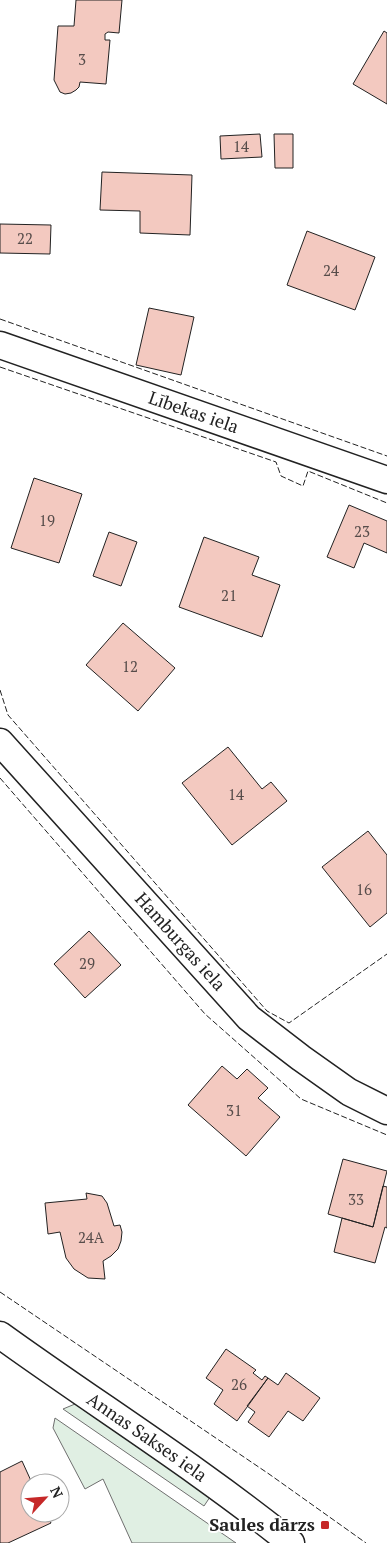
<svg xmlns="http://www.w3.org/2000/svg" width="387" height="1543" font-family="'PT Serif',serif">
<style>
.green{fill:#e0efe3;stroke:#6f6f6f}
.building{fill:#f3c9c0;stroke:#222}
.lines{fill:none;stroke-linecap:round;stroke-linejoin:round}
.minor-casing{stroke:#222;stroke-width:29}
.minor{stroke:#fff;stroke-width:26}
.fence{stroke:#222;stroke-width:1;stroke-dasharray:6 2.5;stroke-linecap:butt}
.poi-dot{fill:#c62828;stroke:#fff;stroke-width:2}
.labels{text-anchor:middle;stroke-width:4;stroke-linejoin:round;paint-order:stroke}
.number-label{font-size:15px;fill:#564c4a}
.street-label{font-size:18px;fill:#222;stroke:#fff}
.poi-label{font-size:18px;font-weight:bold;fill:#222;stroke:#fff;text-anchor:end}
</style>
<rect width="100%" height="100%" fill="#fff"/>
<path class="green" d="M75,1404L210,1497L204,1506L63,1409Z
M55,1418L236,1543H132L103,1479L85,1489L53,1428Z"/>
<path class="building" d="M76,0H122L119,33L108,32L105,34V40H110L106,84L80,82L79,87L76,90L71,93L65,94L60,92L54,80L58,26H74Z
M384,31L387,33V104L353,84Z
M260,134L262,157L221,159L220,136Z
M274,134H293V168H275Z
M102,172L192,175L190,235L140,233V211L100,210Z
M0,224L51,225L50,254L0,253Z
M307,231L375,257L355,310L287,285Z
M149,308L194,317L181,375L136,365Z
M34,478L82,494L59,563L11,548Z
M349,505L387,521V553L364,543L354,568L327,557Z
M109,532L137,542L121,586L93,576Z
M204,537L259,557L252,575L280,585L262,637L179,607Z
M123,623L175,668L138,711L86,665Z
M228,747L262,789L271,782L287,801L232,845L182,783Z
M368,831L387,855V913L370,927L322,867Z
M89,931L121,965L85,998L54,964Z
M222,1066L237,1079L247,1069L268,1088L258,1098L280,1117L246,1156L188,1105Z
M343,1159L387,1171L373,1227L328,1214Z
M383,1186L387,1187V1228L385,1227L375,1263L334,1252L342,1218L373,1227Z
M86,1193L102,1196L107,1203L114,1226L120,1225L122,1232L121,1241L118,1249L111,1256L103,1261L105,1279L88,1278L74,1269L66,1258L60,1232L48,1234L45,1203L87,1199Z
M226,1349L256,1370L253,1373L262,1380L265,1376L268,1378L237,1421L214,1404L223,1390L206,1378Z
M286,1373L320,1398L303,1421L288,1411L269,1437L248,1422L255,1412L247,1406L268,1378L278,1385Z
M22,1461L32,1483H30V1513H46L51,1523L8,1543H0V1472Z"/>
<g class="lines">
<defs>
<g id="minor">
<path id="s1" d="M0,345L387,480"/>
<path id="s2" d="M0,742L249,1018L301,1058L349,1092L387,1111"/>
<path id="s3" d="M0,1335C97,1405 198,1468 291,1543"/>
</g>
</defs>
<use href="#minor" class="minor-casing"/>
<use href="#minor" class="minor"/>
<path class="fence" d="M0,319L387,456
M0,367L276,462L281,476L303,486L308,471L387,503
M0,690L8,715L267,1011L289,1023L387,954
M0,778L205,1014L301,1099L387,1135
M0,1292L269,1474L366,1543"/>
</g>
<rect class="poi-dot" x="320" y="1520" width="10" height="10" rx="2.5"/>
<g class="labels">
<g class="number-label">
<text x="82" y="65">3</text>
<text x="241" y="152">14</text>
<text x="25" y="244">22</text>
<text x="331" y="276">24</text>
<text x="47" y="526">19</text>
<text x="362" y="537">23</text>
<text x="229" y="601">21</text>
<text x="130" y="672">12</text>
<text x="236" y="800">14</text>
<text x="364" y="895">16</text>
<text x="87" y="969">29</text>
<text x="234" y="1116">31</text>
<text x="356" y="1205">33</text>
<text x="91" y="1243">24A</text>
<text x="239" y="1390">26</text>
</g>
<g class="street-label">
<text dy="6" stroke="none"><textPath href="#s1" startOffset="205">Lībekas iela</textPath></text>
<text dy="6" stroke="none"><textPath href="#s2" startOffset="269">Hamburgas iela</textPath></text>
<text dy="6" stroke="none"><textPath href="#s3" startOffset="179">Annas Sakses iela</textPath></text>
</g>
<g class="poi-label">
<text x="315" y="1531">Saules dārzs</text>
</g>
</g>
<g transform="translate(45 1498) rotate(64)"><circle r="24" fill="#ffffff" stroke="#a7a7a7"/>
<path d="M0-4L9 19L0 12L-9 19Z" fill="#c62828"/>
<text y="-8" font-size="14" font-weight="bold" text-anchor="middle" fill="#222222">N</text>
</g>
</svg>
